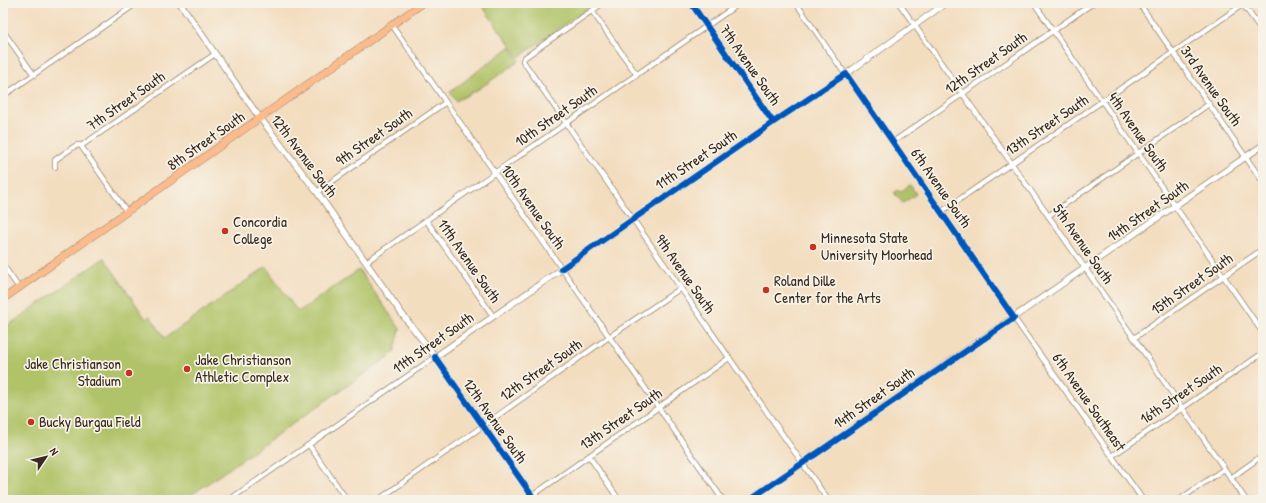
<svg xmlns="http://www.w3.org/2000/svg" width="1266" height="503" font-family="'Patrick Hand',sans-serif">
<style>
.green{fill:#b0c367;stroke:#767642}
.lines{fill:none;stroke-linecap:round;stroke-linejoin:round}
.minor-casing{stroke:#97846e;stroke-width:6}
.tertiary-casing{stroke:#97846e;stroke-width:7}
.primary-casing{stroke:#97846e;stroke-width:8}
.minor{stroke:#fff;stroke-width:4.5}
.tertiary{stroke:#fff;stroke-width:5.5}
.primary{stroke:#fbbb8d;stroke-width:7}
.cycleway-casing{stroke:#f7f3e8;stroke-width:8}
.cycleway{stroke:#0057b8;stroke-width:6}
.poi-dot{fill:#c8321e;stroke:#f7f3e8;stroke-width:1.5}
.labels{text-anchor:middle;stroke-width:3.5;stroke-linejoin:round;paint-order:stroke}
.street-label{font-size:15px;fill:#3b2a1e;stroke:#f7f3e8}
.poi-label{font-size:15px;fill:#3b2a1e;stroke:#f7f3e8;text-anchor:start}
</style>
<rect width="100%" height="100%" fill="#f7f3e8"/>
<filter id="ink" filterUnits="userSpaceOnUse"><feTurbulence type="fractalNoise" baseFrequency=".025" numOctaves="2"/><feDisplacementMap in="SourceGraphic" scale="8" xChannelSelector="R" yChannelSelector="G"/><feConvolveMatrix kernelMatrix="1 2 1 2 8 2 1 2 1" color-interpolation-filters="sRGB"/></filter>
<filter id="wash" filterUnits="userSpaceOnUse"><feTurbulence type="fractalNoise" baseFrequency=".012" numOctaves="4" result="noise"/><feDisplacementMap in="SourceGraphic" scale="16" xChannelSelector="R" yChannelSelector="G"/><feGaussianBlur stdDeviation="0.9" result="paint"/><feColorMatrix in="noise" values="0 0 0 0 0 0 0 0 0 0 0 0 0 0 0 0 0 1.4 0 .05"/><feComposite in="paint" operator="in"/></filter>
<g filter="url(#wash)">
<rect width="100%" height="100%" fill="#f3ddbf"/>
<path class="green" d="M480,3H595L519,57Z
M510,47L519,60L518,62L477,90L456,101L450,92Z
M910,185L916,194L903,203L894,193L898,190L900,192Z
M104,258L146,319L150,316L165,338L266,267L298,312L359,270L400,329L394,353L184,500H3V329Z"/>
</g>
<g filter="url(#ink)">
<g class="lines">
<defs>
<path id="minor" d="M603,3L524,58L523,61L828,500
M691,3L773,122
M796,3L1014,318L1143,500
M899,3L1134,338L1246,500
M1034,3L1263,333
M1139,3L1263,182
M1242,3L1263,32
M592,11L637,75
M392,25L723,500
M3,31L34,75
M3,96L137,3
M893,142L1093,3
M81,146L127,212
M55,167V160L75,146L79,145L81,146L215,54
M317,192L446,102
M941,212L1245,3
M1048,216L1209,104
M426,220L493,316
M366,262L740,3
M3,265L19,288
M1134,338L1263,249
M309,445L347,500
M589,456L619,500
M1112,456L1263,353
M1231,478L1263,455
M229,500L435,357
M378,500L609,337L681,288
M526,500L729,358
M1179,500L1224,469"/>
<path id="tertiary" d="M180,3L254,110L317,192L402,314L431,351L535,500
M435,357L781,117L846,74L946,3
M749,500L1263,145"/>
<path id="primary" d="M3,299L423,3"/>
</defs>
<use href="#minor" class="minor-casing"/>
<use href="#tertiary" class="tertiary-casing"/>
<use href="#primary" class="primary-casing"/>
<use href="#minor" class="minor"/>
<use href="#tertiary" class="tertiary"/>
<use href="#primary" class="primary"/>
<defs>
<path id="cycleway" d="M691,3L773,122
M561,269L781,117L846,74L1014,318L749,500
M435,357L535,500"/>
</defs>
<use href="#cycleway" class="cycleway-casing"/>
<use href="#cycleway" class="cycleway"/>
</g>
</g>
<g class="poi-dot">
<circle cx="225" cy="231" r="4"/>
<circle cx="813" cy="247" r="4"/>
<circle cx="766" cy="290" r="4"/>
<circle cx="187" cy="369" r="4"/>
<circle cx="129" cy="373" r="4"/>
<circle cx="31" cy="422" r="4"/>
</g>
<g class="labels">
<g class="street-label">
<text transform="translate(986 63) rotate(-35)" y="5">12th Street South</text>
<text transform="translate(750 65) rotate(55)" y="5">7th Avenue South</text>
<text transform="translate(1211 86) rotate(55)" y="5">3rd Avenue South</text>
<text transform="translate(126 101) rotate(-35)" y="5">7th Street South</text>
<text transform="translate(556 116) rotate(-35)" y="5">10th Street South</text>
<text transform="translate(1047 125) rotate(-34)" y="5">13th Street South</text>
<text transform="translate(1138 132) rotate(55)" y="5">4th Avenue South</text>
<text transform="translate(374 137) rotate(-35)" y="5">9th Street South</text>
<text transform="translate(206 141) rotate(-35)" y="5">8th Street South</text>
<text transform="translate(304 156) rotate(53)" y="5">12th Avenue South</text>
<text transform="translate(696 160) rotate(-34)" y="5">11th Street South</text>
<text transform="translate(941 188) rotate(55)" y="5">6th Avenue South</text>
<text transform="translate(533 207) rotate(55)" y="5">10th Avenue South</text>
<text transform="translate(1148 211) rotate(-35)" y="5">14th Street South</text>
<text transform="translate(1083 244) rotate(55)" y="5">5th Avenue South</text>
<text transform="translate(469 261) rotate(55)" y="5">11th Avenue South</text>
<text transform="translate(685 274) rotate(55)" y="5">9th Avenue South</text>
<text transform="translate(1192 284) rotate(-35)" y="5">15th Street South</text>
<text transform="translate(433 343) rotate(-35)" y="5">11th Street South</text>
<text transform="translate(541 370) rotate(-35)" y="5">12th Street South</text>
<text transform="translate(1181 394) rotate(-34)" y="5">16th Street South</text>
<text transform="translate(874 398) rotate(-35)" y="5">14th Street South</text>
<text transform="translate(1089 402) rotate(55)" y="5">6th Avenue Southeast</text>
<text transform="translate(621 419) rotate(-35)" y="5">13th Street South</text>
<text transform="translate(495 421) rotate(55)" y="5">12th Avenue South</text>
</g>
<g class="poi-label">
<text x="233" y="227">Concordia<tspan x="233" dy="17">College</tspan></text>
<text x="821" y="243">Minnesota State<tspan x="821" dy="17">University Moorhead</tspan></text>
<text x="774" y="286">Roland Dille<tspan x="774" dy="17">Center for the Arts</tspan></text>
<text x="195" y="365">Jake Christianson<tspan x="195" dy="17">Athletic Complex</tspan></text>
<text x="121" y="369" text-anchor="end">Jake Christianson<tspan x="121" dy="17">Stadium</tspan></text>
<text x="39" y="427">Bucky Burgau Field</text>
</g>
</g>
<rect width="1266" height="503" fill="none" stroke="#f7f3e8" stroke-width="16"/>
<g transform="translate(46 457) rotate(55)" stroke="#f7f3e8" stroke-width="3" paint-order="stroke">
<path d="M0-3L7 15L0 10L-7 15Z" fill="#3b2a1e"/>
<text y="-6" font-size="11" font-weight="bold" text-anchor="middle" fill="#3b2a1e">N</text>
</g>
</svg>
